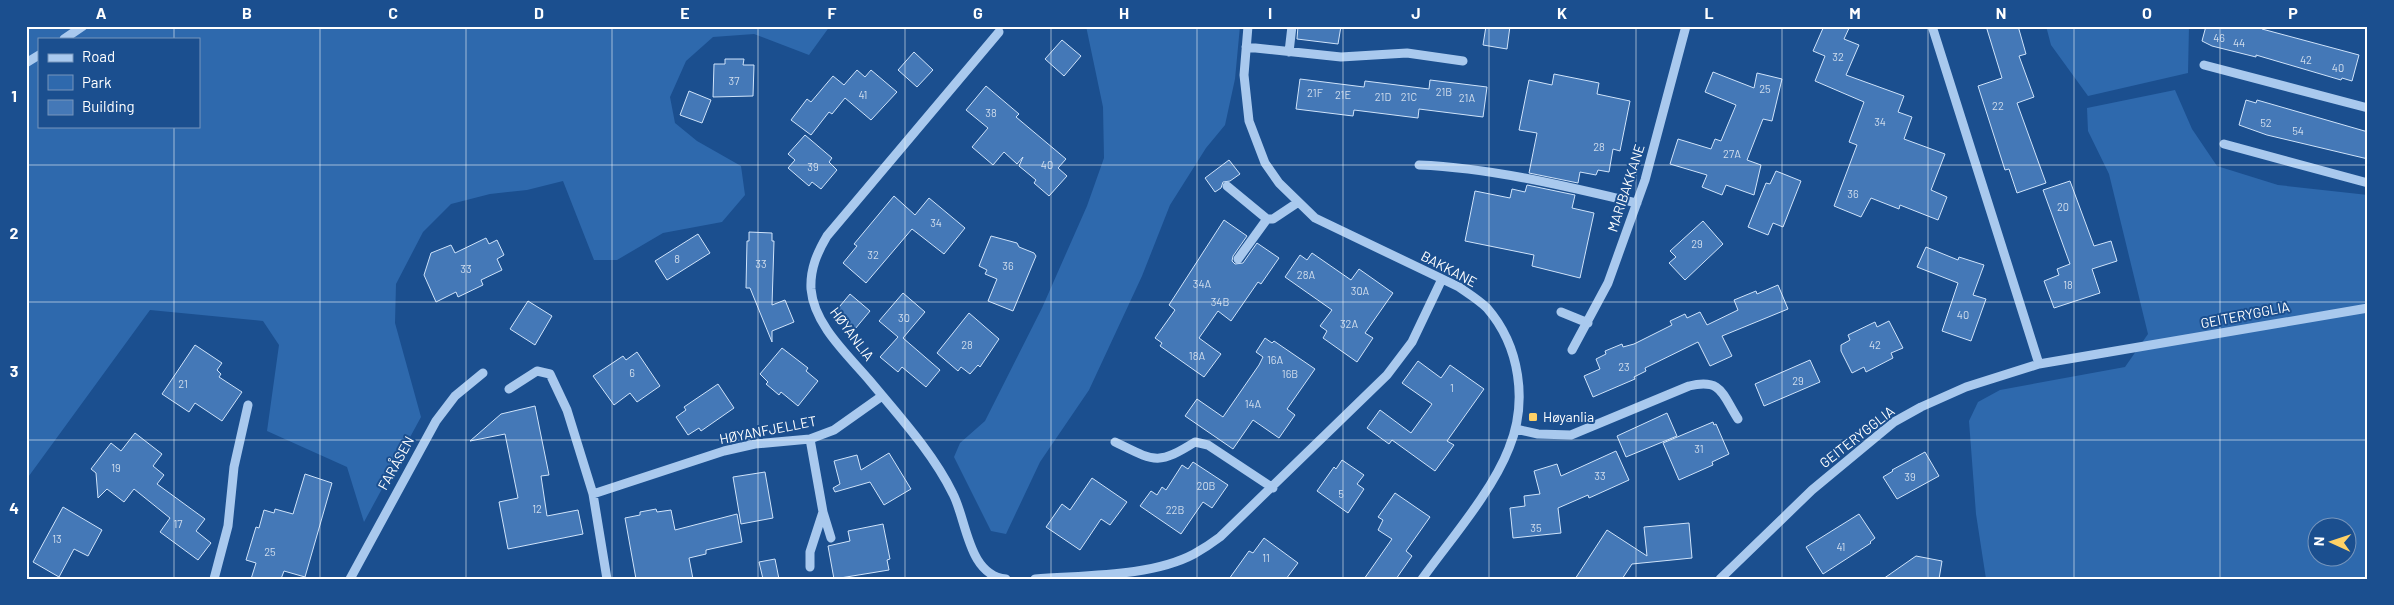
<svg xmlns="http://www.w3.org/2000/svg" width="2394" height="605" font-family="Barlow,sans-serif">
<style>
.green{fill:#2e69ad;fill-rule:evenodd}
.building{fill:#4478b7;stroke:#cfe3fa}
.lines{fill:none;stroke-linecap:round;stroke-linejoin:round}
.minor{stroke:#a9c9ee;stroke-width:9}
.grid{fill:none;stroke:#fff;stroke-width:1;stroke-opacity:0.55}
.poi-dot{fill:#ffd166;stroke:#1b4f8f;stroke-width:2}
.labels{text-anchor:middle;stroke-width:4;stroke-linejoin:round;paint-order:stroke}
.number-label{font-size:11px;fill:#d0dded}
.street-label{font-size:14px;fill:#fff;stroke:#1b4f8f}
.poi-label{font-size:14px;fill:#fff;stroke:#1b4f8f;text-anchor:start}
.neatline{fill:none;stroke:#fff;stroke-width:2}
.grid-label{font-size:16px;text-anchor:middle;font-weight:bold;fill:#fff}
</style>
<rect width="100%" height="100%" fill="#1b4f8f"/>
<path class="green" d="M26,26H830L809,55L754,34L713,37L686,61L670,97L675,123L697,141L741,166L745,195L722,222L663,233L617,260H594L563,181L527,190L490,194L451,204L423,232L396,284L395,323L421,417L364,522L347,467L267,431L279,345L263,321L150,310L26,480ZM39,39H199V126H39Z
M1086,26H1240L1235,79L1225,125L1206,148L1170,205L1142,276L1089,390L1040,462L1006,534L991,531L954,457L960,443L985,421L1042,308L1087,206L1104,158L1103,107Z
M2046,26H2189L2188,73L2088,96L2051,45Z
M2175,90L2192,129L2217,166L2278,185L2368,195V579H1986L1976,514L1969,421L1978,402L2000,390L2125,367L2148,334L2109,174L2088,131L2087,108ZM2316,528H2346V558H2316Z"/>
<path class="building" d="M1298,26H1341L1338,44L1297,39Z
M1486,26H1510L1507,49L1483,45Z
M1824,26H1850L1844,39L1859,45L1846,75L1904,96L1898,112L1912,117L1904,139L1945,154L1931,190L1947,197L1938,220L1900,205L1899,209L1871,198L1861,217L1834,206L1857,145L1849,142L1864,102L1815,81L1825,56L1813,51Z
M1986,26H2018L2026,54L2019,56L2034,97L2017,103L2046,183L2017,193L2009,169L2005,170L1978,86L2002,78Z
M2206,26H2264L2262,29L2359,55L2352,81L2342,78L2341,80L2256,55V57L2212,46L2202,41Z
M1062,40L1081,56L1064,76L1045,59Z
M914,52L933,70L917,87L898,70Z
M725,59H744L743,65H754L753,96L713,97L714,64H725Z
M857,70L865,77L871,70L897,92L871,120L845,98L832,114L829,112L811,135L791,120L807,99L811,102L833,76L844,85Z
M1713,72L1754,88L1757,73L1782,79L1772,121L1763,119L1747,160L1761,165L1754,195L1726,185L1722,195L1702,187L1707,175L1670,164L1678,139L1711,149L1715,139L1721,141L1736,105L1705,92Z
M1554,74L1599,83L1597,94L1630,101L1620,151L1613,149L1609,172L1598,170L1596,175L1580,172L1578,183L1529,173L1537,133L1519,130L1529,80L1552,85Z
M1300,79L1364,87L1365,81L1429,89L1430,80L1487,87L1483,117L1419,109L1418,118L1354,110L1353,116L1296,109Z
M986,86L1019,114L1016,117L1066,159L1058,168L1067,176L1049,196L1034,183L1036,180L1019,166L1023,157L1017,164L1004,152L993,165L972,147L988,128L966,110Z
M689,91L711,100L702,123L680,115Z
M2246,100L2256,103L2257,100L2368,132V159L2267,135L2239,125Z
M805,135L832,158L829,162L837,170L821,189L812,182L809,186L788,168L795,160L788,154Z
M1229,160L1240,174L1230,181L1223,182L1221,188L1215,192L1205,178Z
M1776,171L1801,181L1783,227L1773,223L1768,235L1748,227L1766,183L1770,184Z
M2070,181L2094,246L2111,241L2117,261L2092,269L2100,293L2054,308L2044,281L2059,275L2057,269L2070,264L2043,190Z
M1527,185L1575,195L1572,208L1594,213L1580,278L1532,266L1534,255L1465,241L1475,191L1510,198L1512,189L1525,192Z
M894,196L915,215L929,198L965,228L944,254L912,229L866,283L843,263L857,246L854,244Z
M1224,220L1247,236L1233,256L1232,261L1235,264L1243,263L1257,243L1279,258L1261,284L1258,282L1231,321L1218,311L1199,338L1221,354L1204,377L1160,346L1162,343L1155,338L1175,310L1169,305Z
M1703,221L1723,244L1685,280L1669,263L1676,257L1670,251Z
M749,232L772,233V241H774L772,305L785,300L794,322L772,331V342L750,288H746L747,241H749Z
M698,234L710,253L667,280L655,261Z
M991,236L1017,243L1019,247L1034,253L1036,256L1013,311L988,301L997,279L985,274L987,270L979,266Z
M486,238L489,244L497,240L504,255L497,259L502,270L481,280L483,285L458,297L456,292L436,302L424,275L431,253L451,245L455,253Z
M1926,247L1958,260L1959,257L1984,265L1973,295L1986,299L1971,341L1942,331L1958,283L1917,267Z
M1312,253L1351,280L1359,269L1393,293L1365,333L1373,338L1357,362L1323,338L1327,331L1320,326L1332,310L1285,277L1300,255L1307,260Z
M1778,285L1788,309L1722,336L1732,356L1710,366L1698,342L1645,368L1646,371L1634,377L1635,379L1593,397L1584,376L1600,369L1596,359L1606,354L1605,351L1622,344L1623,347L1634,344L1672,325L1670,321L1685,314L1687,318L1700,312L1707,325L1738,310L1734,300L1756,291L1757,294Z
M903,293L925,312L903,338L940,370L926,387L902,367L898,372L880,357L898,337L879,321Z
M850,294L870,311L855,329L835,312Z
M528,301L552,316L535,345L510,329Z
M969,313L999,339L980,367L978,365L970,374L961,367L958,371L937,353Z
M1889,321L1903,348L1891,353L1893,358L1866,372L1864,367L1852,373L1841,351V345L1850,340L1848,335L1875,322L1877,327Z
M1265,338L1272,343L1274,341L1315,369L1287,409L1295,415L1279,438L1253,420L1233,449L1185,416L1197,399L1223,417L1259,365L1263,357L1256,352Z
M195,345L222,363L217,370L221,374L219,377L242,392L222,421L195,403L189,412L162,394Z
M782,348L808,368L806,371L818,381L798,406L781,392L779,395L766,384L768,382L760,374Z
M637,352L660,386L637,402L630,393L614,405L593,376L623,356L626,360Z
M1810,360L1820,382L1764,406L1755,384Z
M1418,361L1441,378L1450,365L1484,389L1447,441L1454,445L1435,471L1392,440L1389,444L1367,428L1380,410L1411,433L1432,404L1402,383Z
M718,384L734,408L701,431L699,428L688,435L676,417L686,410L684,407Z
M535,406L549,475L541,476L547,516L578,510L583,534L508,549L499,502L518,498L505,434L470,441L501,414Z
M1667,413L1677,436L1626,457L1617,436Z
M1713,422L1714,425L1716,424L1729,454L1712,462L1713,465L1679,480L1663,443Z
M135,433L162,454L153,466L164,475L157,484L205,519L196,531L211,543L198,560L160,532L170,518L134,489L124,502L107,489L98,498L96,473L91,469L111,443L121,451Z
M1616,451L1629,480L1589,498L1588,495L1558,508L1561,533L1513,538L1510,508L1525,506L1524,496L1540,494L1534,471L1557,464L1561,476Z
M1925,452L1939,476L1897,499L1883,477L1893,471L1892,470Z
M889,453L911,489L884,505L870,482L835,492L833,488L840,484L834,461L857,455L861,470Z
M1342,460L1364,475L1357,484L1364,489L1348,513L1317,491L1334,467L1336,469Z
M1193,462L1228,485L1212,508L1203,502L1181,534L1140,506L1151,491L1157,495L1162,487L1166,490L1182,465L1188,469Z
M765,472L773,518L741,524L733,477Z
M305,474L332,483L305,577L284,571L281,579H251L256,563L246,560L256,527L259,528L264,510L274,513L275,509L293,514Z
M1092,478L1127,502L1110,525L1101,519L1080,550L1046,527L1062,504L1070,510Z
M1395,493L1430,517L1406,551L1412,556L1396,579H1364L1392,539L1378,530L1383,520L1378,517Z
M63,507L102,530L88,556L74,549L59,577L33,562Z
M656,509L657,512L671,510L675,530L737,514L742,542L706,550V554L689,558L693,579H636L625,518L640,515V512Z
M1859,514L1875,538L1870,542L1871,543L1823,574L1806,547Z
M1689,523L1692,558L1632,564L1622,579H1575L1607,530L1647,556L1644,527Z
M883,524L890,559L887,560L889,570L834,579L828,546L850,541L848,531Z
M1264,538L1298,563L1286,579H1229L1249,551L1253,553Z
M1916,556L1942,561L1939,579H1883Z
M775,559L779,579H763L759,562Z"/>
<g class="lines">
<path class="minor" d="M1248,26L1244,75L1249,121L1265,163L1279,183L1315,218L1459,287C1469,294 1479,300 1487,308C1520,346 1528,402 1509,448C1492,492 1450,540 1422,579
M1932,26L2039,364
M999,32L827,236C817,253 810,269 811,289C814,325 848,355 870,381C899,416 933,453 953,494C967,521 968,575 1006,579
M64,39L83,26
M1246,47L1341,57L1407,53L1463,61
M1289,52L1292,26
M26,63L39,55
M2204,65L2368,108
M2224,144L2368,183
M1419,165C1492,168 1565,186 1637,203
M1227,186L1267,219H1273L1297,203
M1238,259L1267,219
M1561,312L1588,323
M1572,350L1608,283L1645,180L1686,26
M509,389L537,371L550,374L567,410L593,494L607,579
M1516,429L1538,434L1571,435L1689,386C1722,378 1722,394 1738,419
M810,439L823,512L831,538
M1115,442C1154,461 1157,466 1195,442L1208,445L1273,488
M593,494L724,451L755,444L810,439L834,430L882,396
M810,567V552L823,512
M214,579L228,526L234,467L248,405
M350,579L436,421L455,396L483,373
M1035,579C1084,575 1151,577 1194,554C1203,549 1212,543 1220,537L1387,375L1412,342L1442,279
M1720,579L1812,490L1894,422L1921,407L1966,387L2039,364L2368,308"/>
</g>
<path class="grid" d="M174,26V39M320,26V579M466,26V579M612,26V579M758,26V579M905,26V579M1051,26V579M1197,26V579M1343,26V579M1489,26V579M1636,26V579M1782,26V579M1928,26V579M2074,26V579M2220,26V579M174,126V579M26,165H2368M26,302H2368M26,440H2368"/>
<rect class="poi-dot" x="1528" y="412" width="10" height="10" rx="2.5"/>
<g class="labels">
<g class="number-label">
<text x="2219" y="42">46</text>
<text x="2239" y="47">44</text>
<text x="1838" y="61">32</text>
<text x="2306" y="64">42</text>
<text x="2338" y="72">40</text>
<text x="734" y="85">37</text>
<text x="1765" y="93">25</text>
<text x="1444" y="96">21B</text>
<text x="1315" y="97">21F</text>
<text x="863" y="99">41</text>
<text x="1343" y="99">21E</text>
<text x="1383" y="101">21D</text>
<text x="1409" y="101">21C</text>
<text x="1467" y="102">21A</text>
<text x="1998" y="110">22</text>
<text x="991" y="117">38</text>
<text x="1880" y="126">34</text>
<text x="2266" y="127">52</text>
<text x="2298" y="135">54</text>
<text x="1599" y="151">28</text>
<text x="1732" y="158">27A</text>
<text x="1047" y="169">40</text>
<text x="813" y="171">39</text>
<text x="1853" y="198">36</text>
<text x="2063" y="211">20</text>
<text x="936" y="227">34</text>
<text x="1697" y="248">29</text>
<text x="873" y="259">32</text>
<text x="677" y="263">8</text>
<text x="761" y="268">33</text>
<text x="1008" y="270">36</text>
<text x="466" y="273">33</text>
<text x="1306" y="279">28A</text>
<text x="1202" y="288">34A</text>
<text x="2068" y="289">18</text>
<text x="1360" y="295">30A</text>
<text x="1220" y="306">34B</text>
<text x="1963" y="319">40</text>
<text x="904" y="322">30</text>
<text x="1349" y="328">32A</text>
<text x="967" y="349">28</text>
<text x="1875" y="349">42</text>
<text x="1197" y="360">18A</text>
<text x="1275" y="364">16A</text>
<text x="1624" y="371">23</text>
<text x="632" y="377">6</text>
<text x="1290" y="378">16B</text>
<text x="1798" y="385">29</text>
<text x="183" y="388">21</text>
<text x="1452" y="392">1</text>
<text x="1253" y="408">14A</text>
<text x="1699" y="453">31</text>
<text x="116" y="472">19</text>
<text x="1600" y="480">33</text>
<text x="1910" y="481">39</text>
<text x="1206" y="490">20B</text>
<text x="1341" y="498">5</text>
<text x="537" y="513">12</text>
<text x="1175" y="514">22B</text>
<text x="178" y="528">17</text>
<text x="1536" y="532">35</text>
<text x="57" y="543">13</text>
<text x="1841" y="551">41</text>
<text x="270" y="556">25</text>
<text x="1266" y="562">11</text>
</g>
<g class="street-label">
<text transform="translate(1626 188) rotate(-72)" y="5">MARIBAKKANE</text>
<text transform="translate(1449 269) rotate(28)" y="5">BAKKANE</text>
<text transform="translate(2245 315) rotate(-11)" y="5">GEITERYGGLIA</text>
<text transform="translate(852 334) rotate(53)" y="5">HØYANLIA</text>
<text transform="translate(768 430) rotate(-11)" y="5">HØYANFJELLET</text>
<text transform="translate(1857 437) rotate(-38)" y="5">GEITERYGGLIA</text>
<text transform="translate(396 463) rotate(-61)" y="5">FARÅSEN</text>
</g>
<g class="poi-label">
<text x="1543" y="422">Høyanlia</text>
</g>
</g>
<rect width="2394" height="605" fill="none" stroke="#1b4f8f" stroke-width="55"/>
<rect x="38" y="38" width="162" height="90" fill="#1b4f8f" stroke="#7695bc"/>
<rect x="48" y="54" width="25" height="8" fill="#a9c9ee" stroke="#7695bc"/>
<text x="82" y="62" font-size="15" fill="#ffffff">Road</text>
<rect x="48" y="75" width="25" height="15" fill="#2e69ad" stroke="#7695bc"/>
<text x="82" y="88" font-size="15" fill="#ffffff">Park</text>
<rect x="48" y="100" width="25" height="15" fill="#4478b7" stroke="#7695bc"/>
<text x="82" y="112" font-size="15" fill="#ffffff">Building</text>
<g transform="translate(2332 542) rotate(273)"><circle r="24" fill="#1b4f8f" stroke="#7695bc"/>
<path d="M0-4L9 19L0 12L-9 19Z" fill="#ffd166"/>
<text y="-8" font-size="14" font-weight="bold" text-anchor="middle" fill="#ffffff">N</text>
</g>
<rect x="28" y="28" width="2338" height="550" class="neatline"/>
<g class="grid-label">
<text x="101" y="19">A</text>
<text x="247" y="19">B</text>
<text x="393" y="19">C</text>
<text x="539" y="19">D</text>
<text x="685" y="19">E</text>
<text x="832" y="19">F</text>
<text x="978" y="19">G</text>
<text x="1124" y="19">H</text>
<text x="1270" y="19">I</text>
<text x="1416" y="19">J</text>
<text x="1562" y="19">K</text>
<text x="1709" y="19">L</text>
<text x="1855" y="19">M</text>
<text x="2001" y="19">N</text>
<text x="2147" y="19">O</text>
<text x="2293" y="19">P</text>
<text x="14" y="102">1</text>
<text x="14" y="239">2</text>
<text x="14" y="377">3</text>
<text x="14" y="514">4</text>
</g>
</svg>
